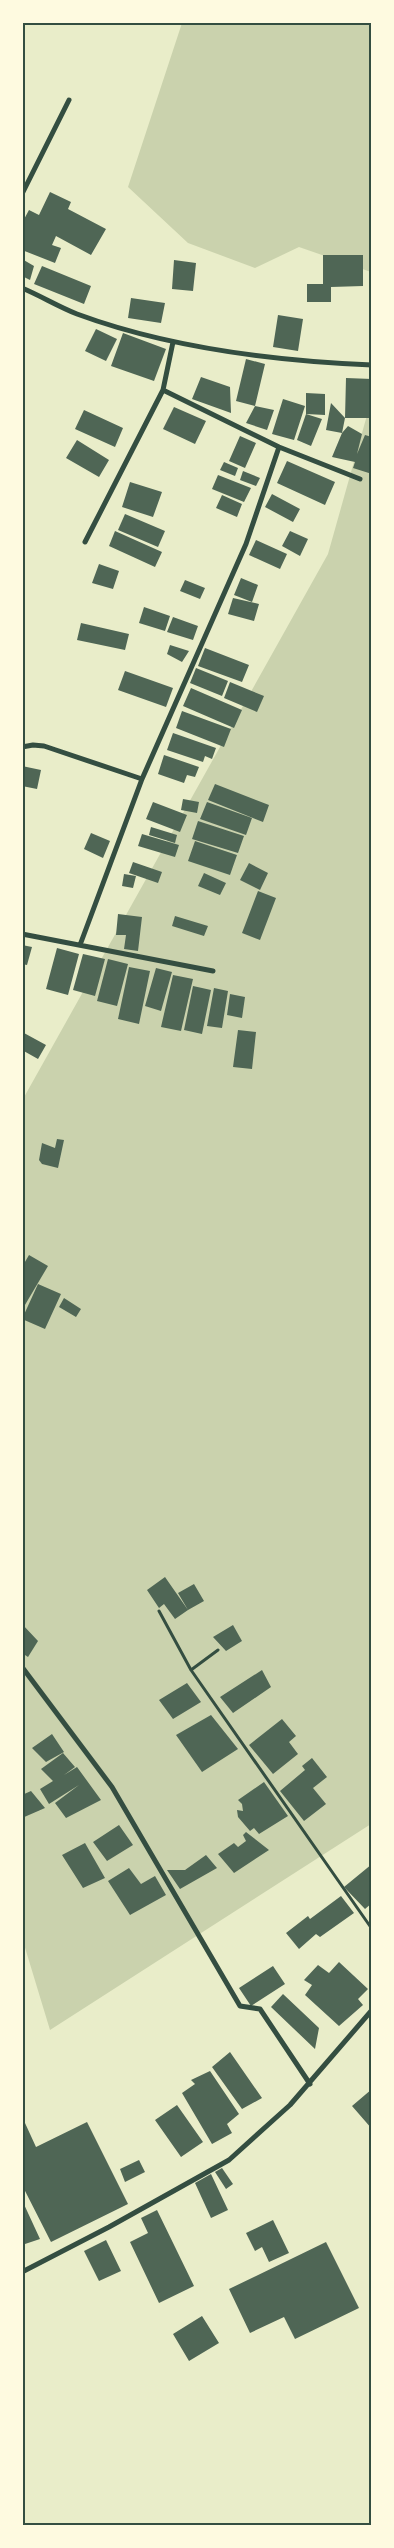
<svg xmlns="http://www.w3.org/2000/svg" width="394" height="2548" font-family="'Roboto Serif',serif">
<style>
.green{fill:#cad2ad}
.building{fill:#4f6655}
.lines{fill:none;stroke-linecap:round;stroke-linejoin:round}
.path{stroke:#344e41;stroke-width:3}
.minor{stroke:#344e41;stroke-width:5}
.neatline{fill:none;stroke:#344e41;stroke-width:2}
</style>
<rect width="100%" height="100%" fill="#e9edc9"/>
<path class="green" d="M182,23H371V272L299,247L255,268L188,243L128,187Z
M371,401V1824L50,2030L23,1941V1099L328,554Z"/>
<path class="building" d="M50,192L71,202L68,209L106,229L91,255L56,236L52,245L61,248L55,263L22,250V223L29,210L39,215Z
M323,255H363V286L331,287V302H307V284H323Z
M22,259L34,266L30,280L22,276Z
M174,260L196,263L193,291L172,289Z
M42,266L91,286L84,304L34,284Z
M131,298L165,303L161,323L128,318Z
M278,315L303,319L298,351L273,347Z
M96,329L117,339L106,361L85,351Z
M123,333L166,349L154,381L111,366Z
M246,359L265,364L255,406L236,401Z
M201,377L230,387L231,413L192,399Z
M346,378L372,379V418H345Z
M306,393L325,394V415L306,414L322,419L311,446L297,440L306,414Z
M283,399L305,406L294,440L272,434Z
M331,403L345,418L342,433L348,426L362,434L357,454L365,435L372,437V474L353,468L355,462L332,457L342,433L326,430Z
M255,406L274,410L267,430L246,423Z
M174,407L206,421L195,444L163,429Z
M84,410L123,428L115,447L75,429Z
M240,436L256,443L245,468L229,461Z
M77,440L109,460L99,477L66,458Z
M287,461L335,482L325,505L277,483Z
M224,462L238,468L235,476L220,470Z
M243,471L260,478L256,486L240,480Z
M218,475L251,488L244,502L212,489Z
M130,482L162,492L153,517L122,507Z
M272,494L300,509L293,522L265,507Z
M222,495L242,504L237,517L216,508Z
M125,514L165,531L158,547L118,530Z
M115,531L162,552L155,567L109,546Z
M290,531L308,539L300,556L282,546Z
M256,540L287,554L280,569L249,555Z
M99,564L119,571L113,589L92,583Z
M241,578L258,585L252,602L234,595Z
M185,580L205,588L200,599L180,591Z
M233,598L259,604L254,621L228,614Z
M144,607L170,616L165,631L139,623Z
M173,617L198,626L193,640L167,632Z
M81,623L129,634L125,650L77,640Z
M170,645L189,651L182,662L167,654Z
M205,648L249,665L242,682L198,666Z
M196,668L228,681L222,696L190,683Z
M125,671L173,688L166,707L118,690Z
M230,682L264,696L257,712L224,698Z
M191,688L242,710L234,728L183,706Z
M182,711L231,729L224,747L176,728Z
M173,733L216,748L212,759L205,756L203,762L167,750Z
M164,755L199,767L195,777L187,775L184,783L158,774Z
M22,766L41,770L37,789L22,786Z
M215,784L269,805L263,822L208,800Z
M183,799L199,802L197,813L181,810Z
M153,802L187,815L180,832L146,819Z
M207,802L252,818L246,835L200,819Z
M198,821L244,836L238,853L192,839Z
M151,827L177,835L175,843L149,835Z
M91,833L110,841L103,858L84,849Z
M142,834L179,845L175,857L138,846Z
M195,841L237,855L230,875L188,861Z
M133,862L162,872L158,883L129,873Z
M249,863L268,873L260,890L240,880Z
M204,873L226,883L220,895L198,886Z
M124,874L136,876L133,888L122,886Z
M258,891L276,898L260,940L242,933Z
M118,914L142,917L138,951L124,949L126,935H116Z
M175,916L208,926L204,936L172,926Z
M22,945L32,947L27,965L22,964Z
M57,948L79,954L68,995L46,989Z
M83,954L105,959L95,996L73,990Z
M108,959L128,964L117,1006L97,1001Z
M129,967L150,971L139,1024L118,1019Z
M156,968L172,972L161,1011L145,1006Z
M173,975L193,979L181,1031L161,1027Z
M193,986L211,990L202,1034L184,1030Z
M214,988L228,991L222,1028L207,1026Z
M230,994L245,997L242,1018L227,1015Z
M238,1030L256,1032L252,1069L233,1067Z
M24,1033L46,1045L38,1059L22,1050Z
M57,1139L64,1140L58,1168L42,1164L39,1160L42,1143L55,1148Z
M29,1255L48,1266L22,1310V1267Z
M38,1284L61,1294L45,1329L22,1319Z
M64,1298L81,1309L76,1317L59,1307Z
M165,1577L188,1610L175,1619L164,1604L159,1608L147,1590Z
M194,1584L204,1601L188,1610L178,1593Z
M22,1624L38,1641L28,1657L22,1653Z
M233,1625L242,1641L226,1651L213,1637Z
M262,1670L271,1687L233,1713L220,1697Z
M187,1683L201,1702L173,1719L159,1700Z
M211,1715L238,1749L202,1772L176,1735Z
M282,1719L296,1736L289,1742L298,1754L273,1774L249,1745Z
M52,1734L64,1752L46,1762L32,1748Z
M63,1753L75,1767L64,1775L77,1767L101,1800L66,1818L55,1803L79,1785L49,1804L40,1789L53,1781L41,1769Z
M312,1758L327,1777L313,1788L326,1804L304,1821L280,1791L305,1770L302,1766Z
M264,1782L288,1816L259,1834L254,1828L250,1831L238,1817L237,1810L243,1811L242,1804L238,1800Z
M31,1791L45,1808L22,1818V1795Z
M119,1825L133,1845L107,1861L93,1842Z
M246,1832L269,1850L234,1873L218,1854L234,1843L238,1847L246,1841L243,1835Z
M85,1843L105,1878L83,1888L62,1855Z
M206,1855L217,1868L180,1889L167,1870H185Z
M372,1864V1903L365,1909L344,1887Z
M129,1868L141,1884L155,1876L166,1895L130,1915L108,1881Z
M341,1896L354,1913L320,1937L316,1934L299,1949L286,1933L308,1916L310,1919Z
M339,1962L368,1989L358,1999L363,2005L339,2026L305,1995L312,1985L304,1980L318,1965L329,1973Z
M273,1966L285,1984L251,2006L239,1988Z
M283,1994L319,2028L315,2049L271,2007Z
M230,2052L262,2098L242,2109L212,2067Z
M210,2071L239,2114L227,2124L232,2133L212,2144L182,2093L195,2084L191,2080Z
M372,2089V2129L352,2106Z
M177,2105L203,2142L181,2157L155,2120Z
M87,2122L128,2204L51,2242L22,2185V2124L25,2123L36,2147Z
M139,2160L145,2172L125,2182L120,2169Z
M222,2168L233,2184L226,2189L215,2172Z
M211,2174L228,2210L211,2218L195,2183Z
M22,2200L40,2239L22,2245Z
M157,2210L194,2286L159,2303L130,2242L148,2233L141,2218Z
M273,2220L289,2253L269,2262L262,2247L255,2251L246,2233Z
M106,2240L121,2271L99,2281L84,2251Z
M326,2242L359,2308L295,2339L284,2317L250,2333L229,2289Z
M202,2316L219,2343L189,2361L173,2334Z"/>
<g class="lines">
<path class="path" d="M159,1611L191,1670L372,1929
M191,1670L218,1650"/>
<path class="minor" d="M22,194L69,100
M22,288C41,296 59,307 77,314C169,348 275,361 372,365
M163,390L279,447L360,479
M85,542L163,390L173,342
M22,747L33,745L44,746L142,779
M22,934L213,971
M80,945L142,779L246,544L279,447
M22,1667L112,1787L240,2006L260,2009L310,2084
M22,2272L109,2227L229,2160L290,2105L372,2010"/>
</g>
<rect width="394" height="2548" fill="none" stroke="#fefae0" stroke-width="48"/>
<rect x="24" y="24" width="346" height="2500" class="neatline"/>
</svg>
